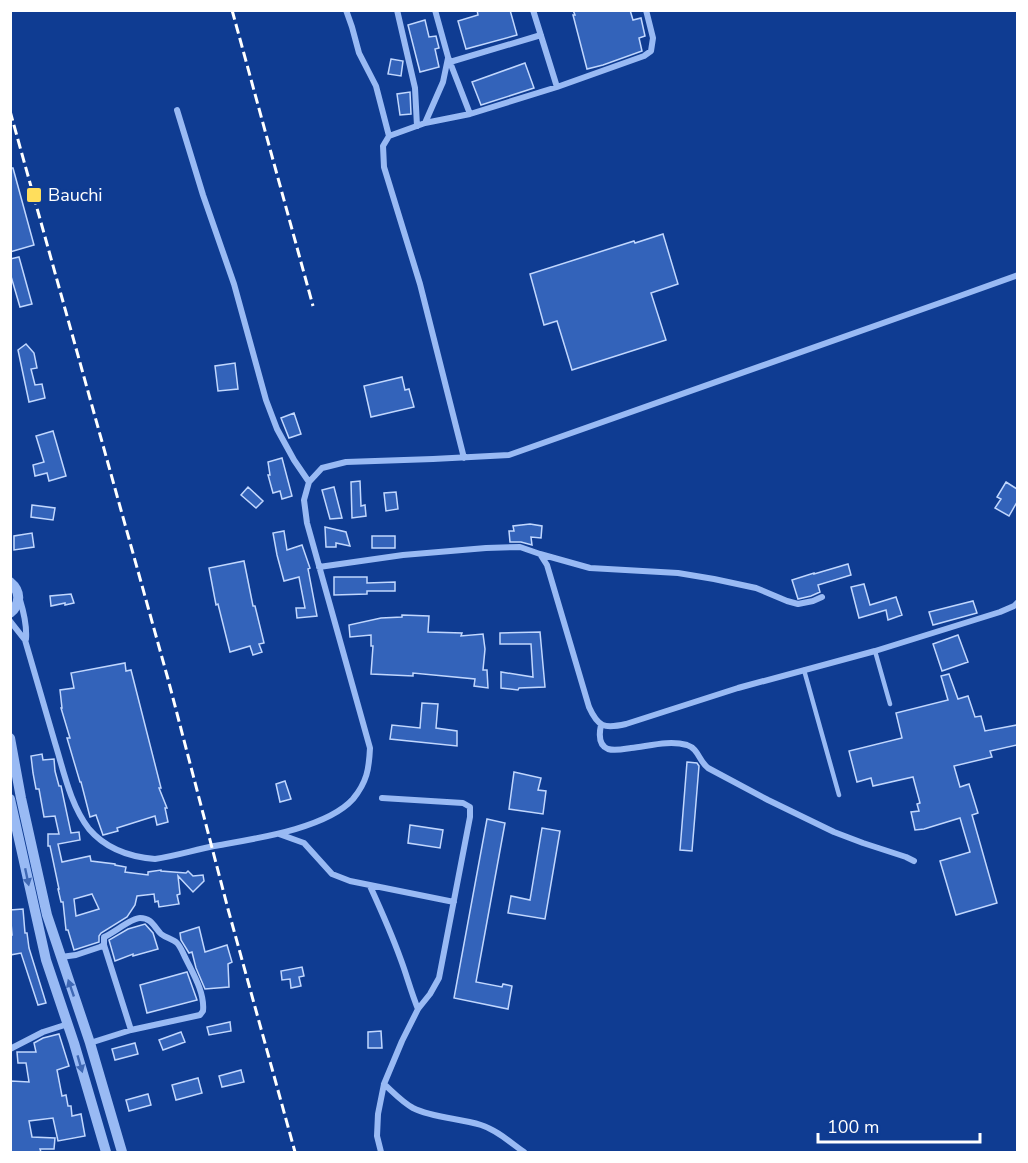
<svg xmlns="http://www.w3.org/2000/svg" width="1028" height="1163" font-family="'Nunito Sans',sans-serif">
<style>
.building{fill:#3363ba;stroke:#c1d7fe;stroke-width:1.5;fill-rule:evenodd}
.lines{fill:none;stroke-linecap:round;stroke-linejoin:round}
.service{stroke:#99baf4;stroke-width:4.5}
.minor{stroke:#99baf4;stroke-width:6}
.tertiary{stroke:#99baf4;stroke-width:10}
.rail{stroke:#fff;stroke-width:3;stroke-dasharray:10 4.5;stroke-linecap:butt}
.oneway{fill:#3f68b4}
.poi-dot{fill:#ffde5c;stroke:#0f3c92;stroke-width:2}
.labels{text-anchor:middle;stroke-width:4.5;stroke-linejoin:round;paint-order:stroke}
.poi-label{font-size:18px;fill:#fff;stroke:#0f3c92;text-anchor:start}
</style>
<rect width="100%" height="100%" fill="#0f3c92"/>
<path class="building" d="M477,10H510L517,35L466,49L458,21L478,15Z
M573,10H630L633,20L641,18L645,36L639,38L642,51L603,65L587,69L573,15H575Z
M425,20L429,37L436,36L439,48L435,49L439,67L420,72L408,25Z
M391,59L403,61L401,76L388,74Z
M525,63L534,88L481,105L472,82Z
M410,92L411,114L400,115L397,94Z
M10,168H13L34,245L10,252Z
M663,234L678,284L651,293L666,340L572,370L557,321L544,325L530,274L634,241L635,243Z
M19,257L32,304L20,307L10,273V259Z
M26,344L34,353L37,368L31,369L35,385L42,384L45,398L29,402L18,350Z
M235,363L238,389L218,391L215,366Z
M402,377L405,390L409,389L414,407L371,417L364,386Z
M294,413L301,434L289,438L281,418Z
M53,431L66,476L49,481L47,473L35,476L33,465L44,462L36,436Z
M282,458L292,496L282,499L280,491L273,493L268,475H270L268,462Z
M360,481L361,506L365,505L366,516L352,518L351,482Z
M1006,482L1017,489V502L1009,516L995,508L1001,499L997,497Z
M248,487L263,501L256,508L241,495Z
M334,487L342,518L330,519L322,490Z
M396,492L398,509L386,511L384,493Z
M32,505L55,508L53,520L31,517Z
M530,524L542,526L541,538L531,537L532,545L521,542H510L509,531H514L513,526Z
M325,527L346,532L350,546L336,543V547H326Z
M284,531L287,550L302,545L310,568L308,569L317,616L297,618L296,608H305L299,577L284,581L277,555L273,533Z
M32,533L34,547L14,550V536Z
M372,536H395V548H372Z
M244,561L253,606H255L264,643L259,644L262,652L253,655L250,646L230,652L218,604L216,605L209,568Z
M848,564L851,575L818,585L820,592L811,596L798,599L792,580L814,573V574Z
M334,577H367V583L395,582V591H367V594L334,595Z
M864,584L870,605L896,597L902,615L888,620L886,610L859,618L851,587Z
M71,594L74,603L65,605V603L51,606L50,596Z
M973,601L977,613L933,625L929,612Z
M402,615L429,616L428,632L462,633L461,636L483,634L485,649L483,670H487L488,688L474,686L475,679L413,673V676L371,674L373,646H371V635L350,637L349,625L381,618L402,617Z
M540,632L545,687L519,688L518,690L501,688V672L533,677L531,644H500V633Z
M958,635L968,662L942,671L933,644Z
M125,663L126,671L131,670L161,788H159L167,808H165L168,822L157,825L155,816L117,828L118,831L103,835L96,815L90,817L81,782H80L67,738H70L61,708H62L60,690L74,688L71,673Z
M949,674L958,699L968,696L975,717L981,716L985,731L1017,725V745L990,751L992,757L954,766L960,787L969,784L978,813L972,815L997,903L956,915L940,861L970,852L960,818L924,829L915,830L911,812L919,811L917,804L920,803L913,777L873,786L871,778L857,782L849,751L902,738L896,713L948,700L941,676Z
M422,703L438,704L436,728L457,731V746L390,739L392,725L420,728Z
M42,754L43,760L54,759L55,771L59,786H61L71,833L79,832L80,840L58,844L62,862L90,856L91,861L115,864V865L126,867L125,872L148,875V872L161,870V871L186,873L188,871L193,876L203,875L204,881L193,892L178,876L180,894L177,895L179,904L159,907L158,901L155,902L154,894L137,896L135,905L127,917L101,933L99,936V942L74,950L68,930H66L63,902H61L58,889H59L50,846H48V834H59L55,816L44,817L39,789H36L33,773L31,756ZM92,894L99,909L76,916L74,899Z
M687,762L697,763L699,766L692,851L680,850Z
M514,772L541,778L538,790L546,791L543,814L509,809Z
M285,781L291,799L280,802L276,784Z
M487,819L505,823L476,982L502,987L503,984L512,986L508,1009L454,998Z
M410,825L443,830L440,848L408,843Z
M542,828L560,831L545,919L508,913L511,896L530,900Z
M23,909L25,933H27L29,948L46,1003L38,1005L21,953L10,955V935H12L10,910Z
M145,924L153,933L158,949L133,956V954L115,961L109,940L128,929Z
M199,927L205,952L227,945L232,962L228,964L229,987L205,989L196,968L192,952L189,953L181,940L180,933Z
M302,967L304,976L299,977L301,986L291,988L290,979L282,980L281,971Z
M187,972L197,1000L147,1013L140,985Z
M230,1022L231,1031L209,1035L207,1027Z
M381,1031L382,1048H368V1032Z
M181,1032L185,1042L163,1050L159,1040Z
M59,1034L69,1066L57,1070L62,1096L66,1095L68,1106H71L72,1116L81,1114L85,1136L58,1141L53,1118L29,1121L32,1137L55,1138L54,1149H40L41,1152H10V1083L11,1081L29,1082L26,1063H18L17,1052H36L34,1043L43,1038Z
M135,1043L138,1054L115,1060L112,1049Z
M241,1070L244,1082L222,1087L219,1076Z
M198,1078L202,1093L176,1100L172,1085Z
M148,1094L151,1105L129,1111L126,1100Z"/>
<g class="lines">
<path class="service" d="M875,651L890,704
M804,670L839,795"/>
<path class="minor" d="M346,10L352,27L359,53L376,86L389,136
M397,10L415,88L417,126
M435,10L448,57L470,114
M533,10L557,87
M450,62L541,35
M177,110L203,195L234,284L266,400L277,429L294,460L309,482
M425,123L443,82L448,58
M464,458L420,284L384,167L383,146L389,136L425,123L470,114L557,87L644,56L651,51L653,38L646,10
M540,554L590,568L678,573L714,579L756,588L787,601L798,604L813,601L822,597
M319,567L403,555L486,548L520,547L540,554L547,565L589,707C598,727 604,729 626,724L738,688L875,651L1000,612L1014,606L1018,602
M20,600C24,613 27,626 26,639
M10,621L25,640C35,674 45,709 55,743C64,772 70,804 89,829C106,849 130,857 155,859C175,856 194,850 214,846C253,839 326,829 353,799C367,782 369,769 370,748L307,523L304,500L309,482L322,468L346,462L433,459L509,455L954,298L1018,275
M601,725C599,734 598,745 608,749C615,751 624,749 631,748C649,746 669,740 687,745C699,749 698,760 708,768L768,800L834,832L863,843L906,857L914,861
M279,834L304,843L332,874L350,881L454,902
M370,886C381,910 392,935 401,960C407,976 411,992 418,1009
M104,945L131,1030
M61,957L76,955L100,947L104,945V937C114,933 131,918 140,918C152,918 154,927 161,934C166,938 173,939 177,943C180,946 182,951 184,955C192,972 205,992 203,1011L200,1015L131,1030L90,1043
M10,1049L43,1032L68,1024
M384,1084C393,1092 402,1102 413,1108C433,1118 459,1118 481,1125C497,1130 511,1143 524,1152
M381,1152L377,1136L378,1114L384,1084L402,1041L418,1009L430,994L439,978L470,817V807L463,803L382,798"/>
<path class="tertiary" d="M10,582C21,591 21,604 10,613
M10,738L21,798L47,915L90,1043L122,1152
M10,799L46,960L74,1043L106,1152"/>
<path class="rail" d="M232,10L313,306
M10,111L168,679L228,909L295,1152"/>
</g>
<defs><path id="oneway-solid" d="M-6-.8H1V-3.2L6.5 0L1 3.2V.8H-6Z" transform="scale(1.5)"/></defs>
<g class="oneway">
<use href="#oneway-solid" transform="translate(27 877) rotate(78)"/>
<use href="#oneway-solid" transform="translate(71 988) rotate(-109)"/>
<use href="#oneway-solid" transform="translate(80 1064) rotate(74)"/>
</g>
<rect class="poi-dot" x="26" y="187" width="16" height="16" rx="3"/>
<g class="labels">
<g class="poi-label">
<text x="48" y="201">Bauchi</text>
</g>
</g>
<rect width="1028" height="1163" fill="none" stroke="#ffffff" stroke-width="24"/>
<path d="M818 1133v9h162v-9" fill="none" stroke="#ffffff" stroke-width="3"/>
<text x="827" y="1133" font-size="18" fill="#ffffff" stroke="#0f3c92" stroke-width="4.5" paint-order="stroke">100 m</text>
</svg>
